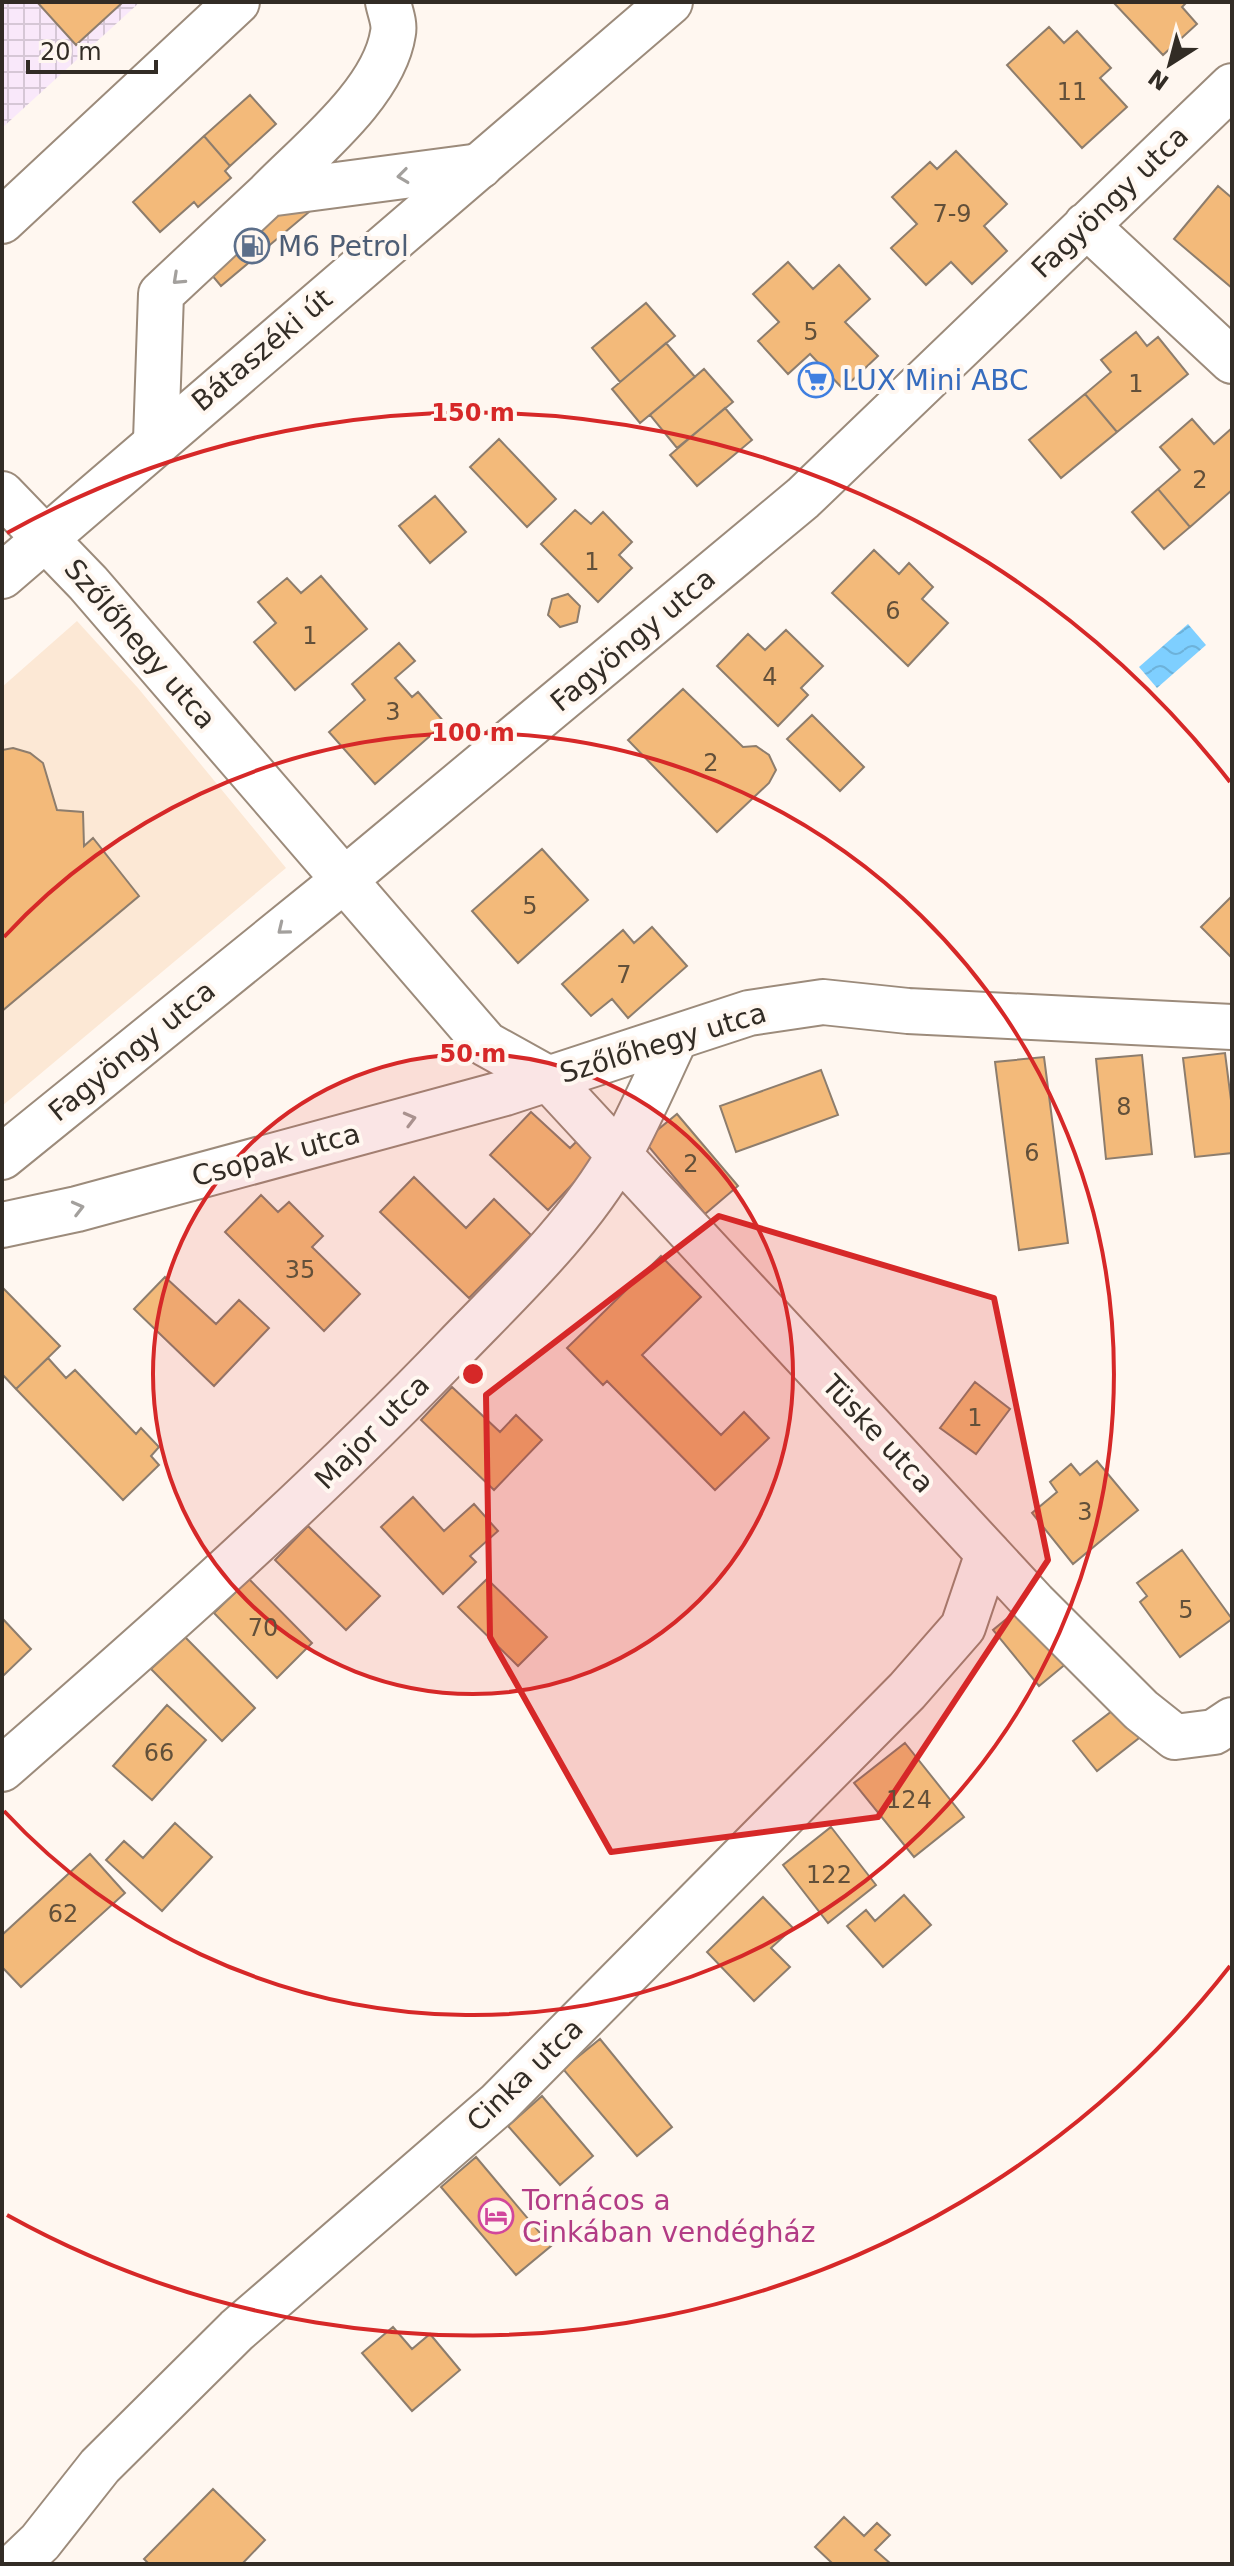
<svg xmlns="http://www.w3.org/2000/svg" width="1234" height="2566" viewBox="0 0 1234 2566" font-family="'DejaVu Sans',sans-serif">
  <defs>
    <pattern id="industrial-grid" width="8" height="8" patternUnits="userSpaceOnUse" patternTransform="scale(2)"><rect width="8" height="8" fill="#f9e8fa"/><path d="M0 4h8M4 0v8" fill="none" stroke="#d6c7d6"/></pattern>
    <pattern id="water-waves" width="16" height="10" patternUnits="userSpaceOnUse" patternTransform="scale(2)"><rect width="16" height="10" fill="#7ecfff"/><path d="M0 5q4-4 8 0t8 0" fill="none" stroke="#6db2da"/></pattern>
  </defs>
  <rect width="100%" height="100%" fill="#fff7f0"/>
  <path fill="#fce8d5" d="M77 621 138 688 286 868 2 1106V687Z"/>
  <path fill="url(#industrial-grid)" d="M2 2H140L2 128Z"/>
  <path fill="url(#water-waves)" d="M1188 624 1206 645 1157 688 1139 667Z"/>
  <path fill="#f3ba7a" stroke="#8d7d6d" stroke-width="2" d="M37 2H123L76 45Z
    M1113 2H1187L1182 7 1197 24 1163 55Z
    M1049 27 1064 43 1077 31 1111 68 1100 78 1127 107 1082 148 1007 65Z
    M250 95 276 124 230 166 204 136Z
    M204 136 230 166 225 171 231 178 198 207 194 202 160 232 133 202Z
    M956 151 1007 204 984 226 1007 251 972 284 951 262 926 285 891 248 917 224 892 197 930 162 937 169Z
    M280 165 315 207 221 286 186 244Z
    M1218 186 1232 198V288L1174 239Z
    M788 262 813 289 839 265 870 299 845 322 878 356 843 389 810 354 788 374 758 341 779 322 753 294Z
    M646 303 675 336 620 382 592 348Z
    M1136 332 1147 346 1158 337 1188 374 1117 432 1085 394 1111 372 1101 360Z
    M666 343 695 377 640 423 612 389Z
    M704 369 733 402 677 448 650 415Z
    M1085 394 1117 432 1061 478 1029 440Z
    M725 408 752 440 697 486 670 455Z
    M1192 419 1214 444 1232 428V490L1190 527 1158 489 1180 470 1160 447Z
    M499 439 556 499 527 527 470 467Z
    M1158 489 1190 527 1164 549 1132 512Z
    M435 496 466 532 430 563 399 526Z
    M575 510 591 524 603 512 632 542 619 555 632 568 598 602 541 544Z
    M874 550 899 574 909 563 933 587 922 599 948 623 908 666 832 593Z
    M321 576 367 629 295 690 254 642 276 623 258 602 287 578 301 593Z
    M568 594 580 606 577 622 560 627 548 615 552 599Z
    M786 630 823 666 801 688 808 695 778 726 717 666 748 634 765 650Z
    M399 643 415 661 395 678 412 697 418 692 445 723 375 784 329 732 365 700 352 684Z
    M683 689 743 747 756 746 769 755 776 770 769 783 717 832 628 740Z
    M812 715 864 767 840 791 787 739Z
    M13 748 30 753 43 763 57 810 83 812 84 846 93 838 139 896 2 1011V750Z
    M542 849 588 900 518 963 472 911Z
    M1232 896V958L1201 927Z
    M652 927 687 966 628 1018 612 999 591 1016 562 984 623 930 634 943Z
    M1225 1053 1232 1108V1153L1195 1157 1183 1058Z
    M1142 1055 1152 1154 1106 1159 1096 1059Z
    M1044 1057 1068 1243 1019 1250 995 1062Z
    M821 1070 838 1115 736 1152 720 1106Z
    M531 1112 570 1148 581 1137 600 1155 548 1210 490 1155Z
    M677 1114 738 1186 705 1214 644 1141Z
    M414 1177 466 1228 494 1199 531 1235 469 1298 380 1212Z
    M261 1195 278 1212 289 1202 323 1236 312 1247 360 1294 324 1331 225 1232Z
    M661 1256 701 1297 642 1355 721 1435 744 1412 769 1438 715 1490 607 1381 603 1385 567 1348Z
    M165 1277 216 1324 239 1300 269 1328 214 1386 134 1309Z
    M2 1287 60 1346 16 1389 2 1374Z
    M48 1358 66 1378 75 1370 136 1434 141 1428 159 1447 151 1456 159 1465 123 1500 16 1389Z
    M975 1382 1010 1409 976 1454 940 1428Z
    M452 1387 500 1432 516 1415 542 1440 494 1490 421 1420Z
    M1097 1461 1138 1510 1073 1564 1032 1513 1057 1492 1050 1482 1071 1464 1080 1475Z
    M413 1497 444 1531 474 1504 498 1531 470 1556 476 1562 443 1594 381 1527Z
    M308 1526 380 1596 346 1630 275 1560Z
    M1182 1550 1232 1619 1180 1657 1140 1602 1147 1596 1137 1583Z
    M249 1579 312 1643 277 1678 214 1613Z
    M487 1579 547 1637 518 1666 458 1607Z
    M1026 1603 1073 1658 1039 1686 993 1630Z
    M2 1618 31 1649 2 1677Z
    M185 1637 255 1708 222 1741 151 1669Z
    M1125 1701 1148 1731 1097 1771 1073 1741Z
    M167 1705 206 1740 152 1800 113 1766Z
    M905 1743 964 1817 914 1857 854 1783Z
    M175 1823 212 1857 162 1911 106 1860 124 1841 143 1858Z
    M831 1827 876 1885 828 1923 783 1865Z
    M90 1854 125 1893 21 1987 2 1967V1935Z
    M904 1895 931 1925 883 1967 847 1926 866 1910 875 1921Z
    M763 1897 793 1928 771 1948 790 1967 754 2001 707 1952Z
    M600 2039 672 2127 637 2156 563 2069Z
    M542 2096 593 2156 560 2185 508 2126Z
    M476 2157 551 2246 516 2275 441 2187Z
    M393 2327 412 2349 430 2334 460 2370 412 2411 362 2353Z
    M213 2489 265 2540 242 2564H149L144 2559Z
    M844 2517 864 2536 877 2523 890 2535 875 2550 891 2564H833L815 2547Z"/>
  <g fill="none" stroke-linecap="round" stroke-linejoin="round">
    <g stroke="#9c8b7b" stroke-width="48">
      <path id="minor" d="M268 194C310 151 384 93 393 33 395 23 390 12 388 2
        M2 221 237 2
        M1086 225 1232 361
        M156 440 161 294 268 194 480 166
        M2 494 88 583 486 1044 549 1079 1034 1603 1141 1710 1175 1737 1214 1732 1232 1720
        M2 1157 344 880 803 498 1232 86
        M2 1225 77 1209 505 1093 749 1013 823 1002 908 1011 1232 1027
        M2 1769C158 1633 312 1497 455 1348 513 1288 579 1226 620 1153 640 1117 657 1077 675 1039
        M17 2564 40 2542 100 2466 237 2330 498 2104 907 1691 963 1627 988 1553"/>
    </g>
    <g stroke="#9c8b7b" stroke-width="48">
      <path id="major" d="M2 576 670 2"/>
    </g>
    <use href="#minor" stroke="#fff" stroke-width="44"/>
    <use href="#major" stroke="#fff" stroke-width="44"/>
  </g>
  <defs><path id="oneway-chevron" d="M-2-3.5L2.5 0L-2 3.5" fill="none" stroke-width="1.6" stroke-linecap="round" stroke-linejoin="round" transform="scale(2)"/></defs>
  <g stroke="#a3a09d">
    <use href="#oneway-chevron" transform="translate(403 176) rotate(173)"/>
    <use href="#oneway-chevron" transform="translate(178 279) rotate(137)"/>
    <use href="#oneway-chevron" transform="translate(283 929) rotate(141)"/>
    <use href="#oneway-chevron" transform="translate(410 1119) rotate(-15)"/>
    <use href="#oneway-chevron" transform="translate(78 1208) rotate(-14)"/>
  </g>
  <path fill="#d62828" fill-opacity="0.2" stroke="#d62828" stroke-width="6" stroke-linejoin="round" d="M719 1216 994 1298 1048 1560 878 1817 611 1852 490 1637 486 1395Z"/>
  <circle cx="473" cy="1374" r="320" fill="#d62828" fill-opacity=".12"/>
  <g fill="none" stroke="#d62828" stroke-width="4">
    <circle cx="473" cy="1374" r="320"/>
    <path d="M4 937A641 641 0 1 1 4 1811"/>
    <path d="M1230 1966A961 961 0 0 1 7 2215M7 533A961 961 0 0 1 1230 782"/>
  </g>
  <defs>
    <g id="fuel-ring" transform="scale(1.8)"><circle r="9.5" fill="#fff7f0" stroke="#5c6f8a" stroke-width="1.5"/><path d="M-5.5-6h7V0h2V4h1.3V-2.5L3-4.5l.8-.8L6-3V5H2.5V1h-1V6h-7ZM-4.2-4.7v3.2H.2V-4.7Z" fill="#5c6f8a"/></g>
    <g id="supermarket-ring" transform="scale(1.8)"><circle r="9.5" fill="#fff7f0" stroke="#3f7fe0" stroke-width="1.5"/><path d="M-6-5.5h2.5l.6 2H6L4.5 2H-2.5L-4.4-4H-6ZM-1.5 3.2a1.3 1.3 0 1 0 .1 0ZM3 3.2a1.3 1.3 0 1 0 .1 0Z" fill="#3f7fe0"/></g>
    <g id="hotel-ring" transform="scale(1.8)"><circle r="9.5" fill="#fff7f0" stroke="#d1479c" stroke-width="1.5"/><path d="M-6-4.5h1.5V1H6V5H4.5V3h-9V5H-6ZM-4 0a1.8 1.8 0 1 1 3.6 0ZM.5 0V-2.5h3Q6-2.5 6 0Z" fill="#d1479c"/></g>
  </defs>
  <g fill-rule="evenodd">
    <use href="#fuel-ring" x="252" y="246"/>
    <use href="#supermarket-ring" x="816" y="380"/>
    <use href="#hotel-ring" x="496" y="2216"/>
  </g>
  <g text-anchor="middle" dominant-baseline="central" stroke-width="8" stroke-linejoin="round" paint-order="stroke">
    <g font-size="24" fill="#62503a">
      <text x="1072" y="92">11</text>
      <text x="952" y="214">7-9</text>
      <text x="811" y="332">5</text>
      <text x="1136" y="384">1</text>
      <text x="1200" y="480">2</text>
      <text x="592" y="562">1</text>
      <text x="893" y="611">6</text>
      <text x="310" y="636">1</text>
      <text x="770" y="677">4</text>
      <text x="393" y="712">3</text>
      <text x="711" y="763">2</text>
      <text x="530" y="906">5</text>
      <text x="624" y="975">7</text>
      <text x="1124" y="1107">8</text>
      <text x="1032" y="1153">6</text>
      <text x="691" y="1164">2</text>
      <text x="300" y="1270">35</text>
      <text x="975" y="1418">1</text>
      <text x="1085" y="1512">3</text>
      <text x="1186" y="1610">5</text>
      <text x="263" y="1628">70</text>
      <text x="159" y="1753">66</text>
      <text x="909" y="1800">124</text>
      <text x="829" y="1875">122</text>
      <text x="63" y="1914">62</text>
    </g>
    <g font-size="28" fill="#322c25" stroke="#fff7f0">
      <text transform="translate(1110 202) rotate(-44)">Fagyöngy utca</text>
      <text transform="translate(262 350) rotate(-40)">Bátaszéki út</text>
      <text transform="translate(633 640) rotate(-40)">Fagyöngy utca</text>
      <text transform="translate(140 644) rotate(49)">Szőlőhegy utca</text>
      <text transform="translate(663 1043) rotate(-17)">Szőlőhegy utca</text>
      <text transform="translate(132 1051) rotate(-39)">Fagyöngy utca</text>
      <text transform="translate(276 1155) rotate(-15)">Csopak utca</text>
      <text transform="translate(372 1432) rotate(-45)">Major utca</text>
      <text transform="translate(878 1434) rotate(47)">Tüske utca</text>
      <text transform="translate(525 2075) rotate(-44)">Cinka utca</text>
    </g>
    <g font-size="28" fill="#4e5e75" stroke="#fff7f0" text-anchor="start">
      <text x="278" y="246">M6 Petrol</text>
    </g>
    <g font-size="28" fill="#366cbe" stroke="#fff7f0" text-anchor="start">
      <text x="842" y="380">LUX Mini ABC</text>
    </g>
    <g font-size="28" fill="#b23c85" stroke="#fff7f0" text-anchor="start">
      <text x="522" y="2200">Tornácos a<tspan x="522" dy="32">Cinkában vendégház</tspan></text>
    </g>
  </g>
  <circle cx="473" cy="1374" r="12" fill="#d62828" stroke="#fff7f0" stroke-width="4"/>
  <g font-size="24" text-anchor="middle" font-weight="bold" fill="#d62828" stroke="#fff7f0" stroke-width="8" stroke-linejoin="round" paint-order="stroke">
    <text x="473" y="421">150 m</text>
    <text x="473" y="741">100 m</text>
    <text x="473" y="1062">50 m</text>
  </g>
  <rect width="1234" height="2566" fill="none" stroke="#322c25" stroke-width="8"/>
  <g transform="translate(1170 64) rotate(216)" stroke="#fff7f0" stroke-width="6" paint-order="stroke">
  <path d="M0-6L14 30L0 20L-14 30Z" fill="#322c25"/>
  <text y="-12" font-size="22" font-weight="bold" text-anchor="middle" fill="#322c25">N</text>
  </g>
  <path d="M28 60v12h128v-12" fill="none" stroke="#322c25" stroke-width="4"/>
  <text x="40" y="60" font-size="24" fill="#322c25" stroke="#fff7f0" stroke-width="6" paint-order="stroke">20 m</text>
</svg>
